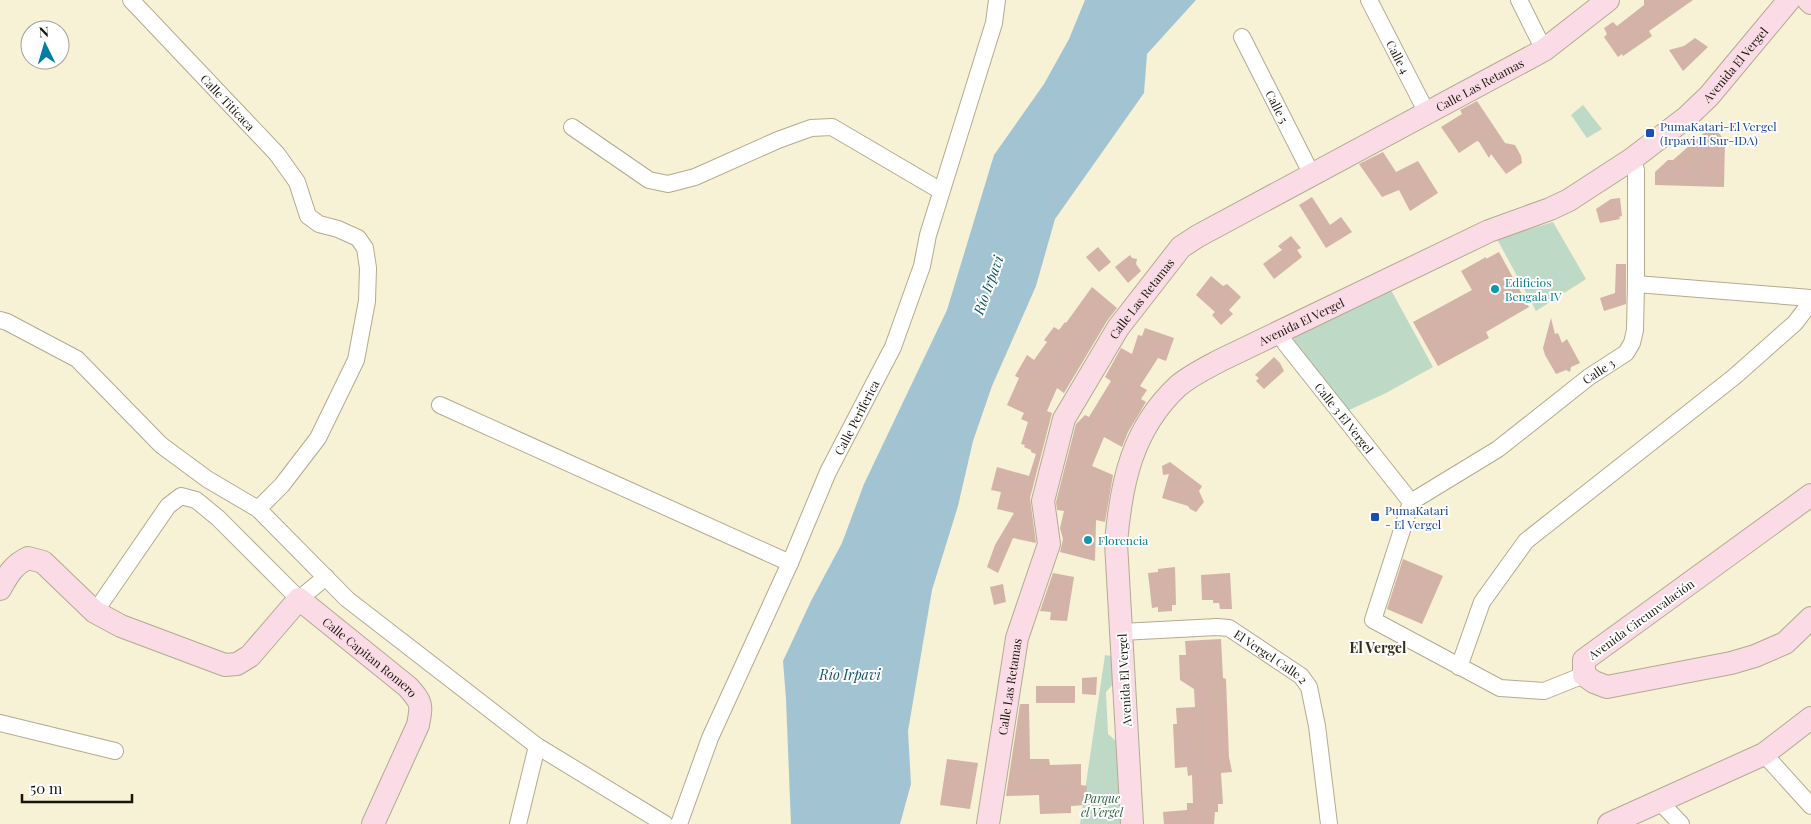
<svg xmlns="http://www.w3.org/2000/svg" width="1811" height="824" viewBox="0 0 1811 824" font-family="'Playfair Display',serif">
  <rect width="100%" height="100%" fill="#f7f1d5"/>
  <path fill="#bed9c6" d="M1583 105 1602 129 1587 138 1571 115Z
    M1553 222 1586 279 1536 311 1497 239Z
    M1391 290 1433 367 1386 393 1347 411 1292 342 1295 335 1343 314Z
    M1105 655 1111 656 1113 684 1106 692 1108 734 1116 741 1121 824H1080Z"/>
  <path fill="#a2c4d2" d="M1085 0H1196L1147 54 1144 93 1055 219 1036 286 992 386 973 441 958 506 932 590 908 731 911 784 900 824H791L786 699 783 661 811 601 842 543 864 484 947 310 994 155 1044 84 1069 39Z"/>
  <path fill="#d3b2a7" d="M1644 0H1693L1649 31 1652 36 1623 56 1622 54 1618 57 1604 37 1607 34 1604 28 1613 22 1617 26 1644 5Z
    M1695 38 1708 47 1683 71 1669 50 1684 46Z
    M1477 101 1505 143 1515 145 1521 156 1522 163 1506 174 1491 154 1489 158 1479 142 1477 141 1459 153 1441 127 1462 114 1460 110Z
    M1712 126 1725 140 1724 187 1655 185V172L1668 160H1673Z
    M1383 152 1396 172 1418 161 1438 193 1410 211 1399 190 1382 197 1359 164Z
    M1312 197 1330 225 1341 217 1352 232 1326 248 1299 205Z
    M1620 198 1622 216 1619 217 1620 219 1600 223 1596 209 1611 199Z
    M1291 236 1301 248 1297 250 1302 257 1274 279 1263 264 1282 250 1278 246Z
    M1098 247 1111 262 1099 272 1086 257Z
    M1499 252 1529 307 1486 332 1489 338 1438 366 1413 322 1472 290 1461 271 1486 257V259Z
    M1130 255 1132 258 1137 259 1136 264 1141 271 1128 283 1115 267Z
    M1616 264H1626V304L1604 311 1600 298 1615 293Z
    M1211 276 1223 286 1227 284 1241 297 1229 310 1233 314 1221 325 1212 315 1215 312 1196 295Z
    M1092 287 1117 308 1107 321 1064 393 1057 388 1047 411 1052 413 1030 498 1036 543 1013 538 998 573 987 567 995 545 1014 513 997 509 1001 492 991 490 997 467 1029 476 1036 454 1031 452V450L1024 447 1025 445 1021 444 1028 422 1021 419 1024 413 1007 405 1019 378 1015 376 1027 355 1034 360 1047 342 1044 340 1054 327 1059 330 1065 322 1066 323Z
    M1551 318 1555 334 1558 333 1562 343 1567 339 1580 363 1571 367 1570 372 1566 370 1556 374 1545 355 1543 348Z
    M1145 328 1174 338 1166 361 1158 358 1140 386 1147 390 1141 399 1146 402 1128 432 1122 447 1104 437 1092 466 1113 475 1105 522 1096 520 1095 561 1060 552 1063 539 1060 528 1064 511 1057 510 1056 502 1076 424 1085 415 1089 417 1111 381 1105 377 1121 348 1132 354 1138 335 1142 336Z
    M1274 357 1280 363 1284 371 1264 389 1256 381 1259 378 1255 375Z
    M1170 462 1202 486 1199 491 1204 502 1196 512 1190 509 1188 506 1162 498 1169 474 1163 475 1162 466Z
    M1403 559 1443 576 1422 624 1387 609Z
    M1175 567 1176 605H1172V611L1158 612V607L1152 608 1148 573 1158 572V569Z
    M1053 573 1074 577 1067 621 1050 620 1051 612 1040 611Z
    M1230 573 1232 609H1220L1219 603H1213V600H1202L1201 575Z
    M1003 584 1006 602 994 605 990 587Z
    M1221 639 1223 678 1226 679 1229 757 1232 772 1221 773 1223 804H1218V812H1215L1214 824H1164L1163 812 1187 810V803H1193L1192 775 1188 776 1187 767 1175 768 1173 724H1177L1176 708 1195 707 1194 689 1180 680 1179 655H1186L1185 641Z
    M1097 677 1096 695 1082 694V678Z
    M1036 686H1075V703H1036Z
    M1020 704H1029L1030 759H1049L1050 765 1081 764V785L1087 786 1085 805 1071 806V813L1040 814 1039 795 1006 796Z
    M947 759 978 763 970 809 940 805Z"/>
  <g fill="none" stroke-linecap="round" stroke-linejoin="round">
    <g stroke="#b1ab90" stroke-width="18">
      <g id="street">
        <path id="s1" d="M131 0 277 154 297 182 308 216 319 224 338 229 358 238 365 248 368 268 367 301 356 360 318 438 282 485 258 509"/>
        <path id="s2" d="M1369 0 1427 113"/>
        <path d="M1519 0 1544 50"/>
        <path id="s3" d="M1242 37 1312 175"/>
        <path d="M572 127 649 180 668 184 695 177 778 140 811 128 832 127 941 191"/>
        <path d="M1636 284 1811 298"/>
        <path d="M0 320 7 322 77 359 161 445 207 479 258 509 347 599 537 746 665 824"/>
        <path id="s4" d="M1279 331 1285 343 1411 502"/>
        <path d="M440 405 790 563"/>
        <path id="s5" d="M1411 502 1498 449 1589 377 1626 353 1632 343 1635 330 1636 284V170L1632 159"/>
        <path d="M1411 502 1373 620 1500 688 1544 691 1584 675"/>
        <path d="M95 612 168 506 181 496 196 500 218 518 299 599 326 577"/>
        <path id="s6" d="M1121 632 1217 627 1229 628 1301 676 1309 687 1317 726 1329 824"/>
        <path d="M1459 667 1482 602 1526 541 1734 377 1795 323 1811 302"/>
        <path d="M0 723 115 751"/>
        <path d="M1764 754 1811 806"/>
        <path d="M1659 801 1681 824"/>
        <path d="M518 824 537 746"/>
        <path id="s7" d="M679 824 710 738 790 563 828 472 893 347 922 266 928 235 994 23 997 0"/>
      </g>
    </g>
    <g stroke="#b1ab90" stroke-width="24">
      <g id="secondary">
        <path d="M1808 0 1811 3"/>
        <path d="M1811 495 1584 660V675L1594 682 1607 687 1731 663 1755 656 1785 643 1811 618"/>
        <path id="s8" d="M0 589C8 575 13 565 28 558L43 562 95 612 121 626 225 665 237 664 250 656 299 599 408 687C422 703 422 704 418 725L373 824"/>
        <path id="s9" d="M988 824 1017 638 1049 544 1043 501 1064 419 1118 328 1181 247 1198 236 1544 50 1608 0"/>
        <path id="s10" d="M1132 824 1116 543C1121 483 1132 429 1178 386 1191 375 1206 368 1221 360L1489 231 1550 209 1569 200 1632 159 1687 117 1709 96 1789 0"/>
        <path d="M1609 824 1764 754 1811 718"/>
      </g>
    </g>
    <use href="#street" stroke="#fff" stroke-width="16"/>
    <use href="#secondary" stroke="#fadbe6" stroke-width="22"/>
  </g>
  <g fill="#1a4fb4" stroke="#fff" stroke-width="2">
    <rect x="1645" y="128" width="10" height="10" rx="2.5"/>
    <rect x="1370" y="512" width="10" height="10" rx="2.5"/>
  </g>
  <g fill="#0f9aa8" stroke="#fff" stroke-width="2">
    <circle cx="1495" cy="289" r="5"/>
    <circle cx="1088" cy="540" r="5"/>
  </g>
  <g text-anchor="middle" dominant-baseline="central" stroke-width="4" stroke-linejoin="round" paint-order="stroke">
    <g font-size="12" fill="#17150b" stroke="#fff">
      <text stroke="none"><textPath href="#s2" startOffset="64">Calle 4</textPath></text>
      <text stroke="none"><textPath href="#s10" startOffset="1104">Avenida El Vergel</textPath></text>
      <text stroke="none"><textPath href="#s9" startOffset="964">Calle Las Retamas</textPath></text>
      <text stroke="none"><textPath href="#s1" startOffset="141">Calle Titicaca</textPath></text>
      <text stroke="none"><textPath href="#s3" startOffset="78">Calle 5</textPath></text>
      <text stroke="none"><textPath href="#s9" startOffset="559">Calle Las Retamas</textPath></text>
      <text stroke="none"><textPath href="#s10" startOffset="594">Avenida El Vergel</textPath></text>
      <text stroke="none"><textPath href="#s5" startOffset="229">Calle 3</textPath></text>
      <text stroke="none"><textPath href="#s7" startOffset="444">Calle Periferica</textPath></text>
      <text stroke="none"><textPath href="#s4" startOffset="109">Calle 3 El Vergel</textPath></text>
      <text transform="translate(1641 619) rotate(-36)">Avenida Circunvalación</text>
      <text stroke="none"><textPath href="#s8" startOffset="465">Calle Capitan Romero</textPath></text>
      <text stroke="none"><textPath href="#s6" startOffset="159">El Vergel Calle 2</textPath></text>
      <text transform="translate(1124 680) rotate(-93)">Avenida El Vergel</text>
      <text stroke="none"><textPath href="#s9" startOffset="139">Calle Las Retamas</textPath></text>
    </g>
    <g font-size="12" fill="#164399" stroke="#fff" text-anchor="start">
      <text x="1660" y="126">PumaKatari-El Vergel<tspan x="1660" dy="14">(Irpavi II Sur-IDA)</tspan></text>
      <text x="1385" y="510">PumaKatari<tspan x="1385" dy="14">- El Vergel</tspan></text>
    </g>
    <g font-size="12" fill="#0d838f" stroke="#fff" text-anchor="start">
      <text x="1505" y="282">Edificios<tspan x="1505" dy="14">Bengala IV</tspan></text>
      <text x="1098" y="540">Florencia</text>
    </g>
    <g font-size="12" font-style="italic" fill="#316144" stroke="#fff">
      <text x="1102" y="798">Parque<tspan x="1102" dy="14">el Vergel</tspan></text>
    </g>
    <g font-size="14" font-style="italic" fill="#0d5267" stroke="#fff">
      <text transform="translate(988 285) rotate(-70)">Río Irpavi</text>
      <text x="850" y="674">Río Irpavi</text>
    </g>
    <g font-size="14" font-weight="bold" fill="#332e17" stroke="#fff">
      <text x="1378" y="647">El Vergel</text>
    </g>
  </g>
  <g transform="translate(45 45) rotate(355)"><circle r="24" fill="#ffffff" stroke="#a2a19d"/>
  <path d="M0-4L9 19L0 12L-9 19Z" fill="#017ca3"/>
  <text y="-8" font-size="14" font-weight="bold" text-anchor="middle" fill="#17150b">N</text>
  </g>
  <path d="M22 794v8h110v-8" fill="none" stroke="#17150b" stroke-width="2.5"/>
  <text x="30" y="794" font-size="15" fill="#17150b" stroke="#ffffff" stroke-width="4" paint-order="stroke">50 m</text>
</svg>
